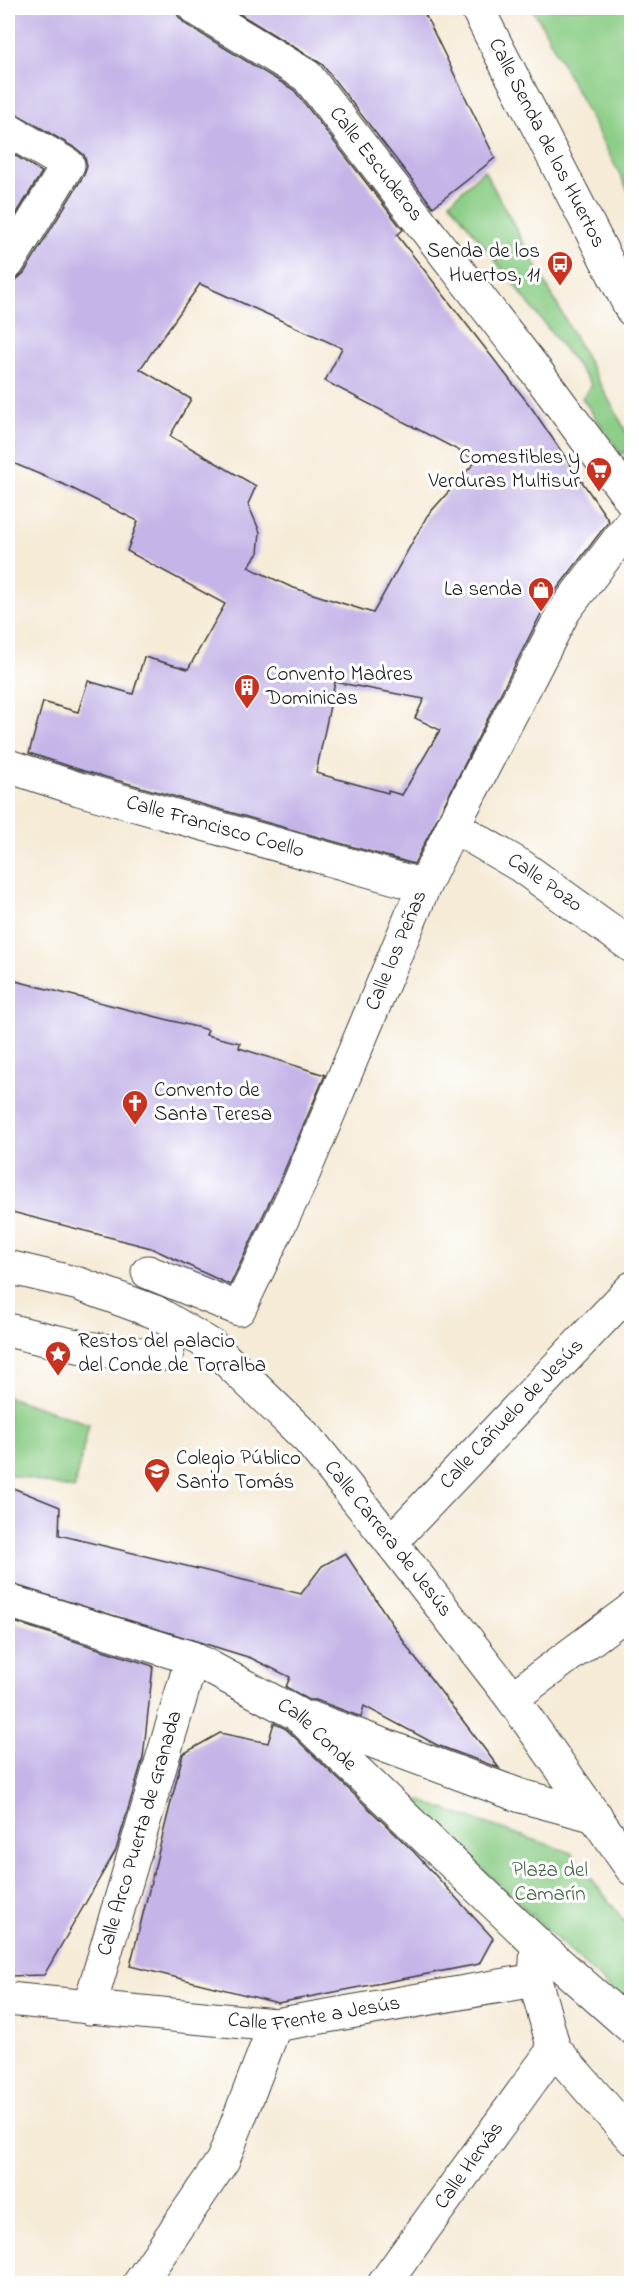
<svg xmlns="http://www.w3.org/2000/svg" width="639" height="2291" viewBox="0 0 639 2291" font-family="'Indie Flower',sans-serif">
  <rect width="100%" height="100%" fill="#fff"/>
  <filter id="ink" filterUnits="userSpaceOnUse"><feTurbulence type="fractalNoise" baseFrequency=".0167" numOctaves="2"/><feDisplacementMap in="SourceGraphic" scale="12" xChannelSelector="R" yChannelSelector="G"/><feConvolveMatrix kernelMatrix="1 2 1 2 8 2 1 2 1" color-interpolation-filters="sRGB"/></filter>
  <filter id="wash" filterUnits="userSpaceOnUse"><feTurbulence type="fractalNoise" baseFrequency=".008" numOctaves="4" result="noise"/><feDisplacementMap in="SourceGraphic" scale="24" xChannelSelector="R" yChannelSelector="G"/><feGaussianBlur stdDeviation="1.35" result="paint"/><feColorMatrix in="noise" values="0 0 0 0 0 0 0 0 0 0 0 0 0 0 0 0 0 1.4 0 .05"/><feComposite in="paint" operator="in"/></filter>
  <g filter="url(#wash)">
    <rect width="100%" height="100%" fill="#f5ebd7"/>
    <path fill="#8cce87" stroke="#547552" stroke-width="1.5" d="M532 8H631V196L542 25Z
      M484 170 629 437 631 446 623 454 618 450 582 398 592 385 450 202Z
      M8 1397 89 1424 74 1489 8 1474Z
      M403 1795 572 1853 631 1930V2008Z"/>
    <g id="blocks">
      <path fill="#c4b4e7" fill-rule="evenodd" d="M8 8H176L178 16 185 24 294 90 403 230 397 235 531 407 609 521 547 602 414 864 84 771 29 753 43 702 78 712 88 681 133 694 144 657 188 669 225 604 127 551 138 521 65 485 8 461V282L16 280 24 273 84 175 87 165 84 155 77 149 17 114 8 111ZM200 284 342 348 325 381 477 460 427 516 373 613 291 587 248 567 258 553 260 532 248 504 256 486 170 436 191 399 140 369ZM335 682 424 699 415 718 440 730 402 795 388 791V793L316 773Z
        M230 8H422L495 158 433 207 322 64Z
        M8 151 42 172 8 228Z
        M8 979 208 1030 206 1035 240 1043 239 1048 325 1075 282 1176 230 1285 151 1248 8 1211Z
        M8 1486 60 1507 59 1535 301 1594 322 1566 345 1553 412 1654 499 1768 437 1745 364 1706 361 1717 316 1700H309L286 1687 290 1677 251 1658 8 1583Z
        M8 1620 153 1666 143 1758 116 1850 44 1975 8 1976Z
        M274 1723 286 1729 414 1852 493 1938 479 1964 278 2003 130 1966 183 1754 220 1733 268 1743Z"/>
    </g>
  </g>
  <g filter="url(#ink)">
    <use href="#blocks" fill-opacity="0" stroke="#3d3b38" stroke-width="1.5"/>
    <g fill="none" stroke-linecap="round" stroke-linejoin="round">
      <g stroke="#3d3b38" stroke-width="35">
        <g id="pedestrian">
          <path id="s1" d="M453 826 521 866 632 946"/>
          <path id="s2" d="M148 1272 239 1309 299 1184 424 886"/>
          <path d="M8 1330C59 1343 113 1356 167 1354"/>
          <path id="s3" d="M391 1542 632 1288"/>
          <path d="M512 1698 632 1609"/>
          <path d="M537 1944 632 2028"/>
        </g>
      </g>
      <g stroke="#3d3b38" stroke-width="35">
        <g id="minor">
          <path id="s4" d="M195 8 307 76 536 371 632 501"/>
          <path id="s5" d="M477 8 632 310"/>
          <path d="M8 130 68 165 8 263"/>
          <path id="s6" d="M8 766 79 789 424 886 453 826 564 611 632 522"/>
          <path id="s7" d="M8 1267 79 1284 155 1312 212 1346 309 1440 391 1542 512 1698 632 1869"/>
          <path id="s8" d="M8 1601 192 1658 297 1714 537 1944 535 1980 554 2049 632 2138"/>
          <path d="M310 1718 521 1796 596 1816"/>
          <path id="s9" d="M8 1999 275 2025 535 1980"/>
          <path id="s10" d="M89 2008 192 1658"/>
          <path d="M139 2284 223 2160 275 2025"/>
          <path id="s11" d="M384 2284 554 2049"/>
        </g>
      </g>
      <use href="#pedestrian" stroke="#fff" stroke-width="33"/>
      <use href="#minor" stroke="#fff" stroke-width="33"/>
    </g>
  </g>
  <defs>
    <g id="bus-pin" transform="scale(1.35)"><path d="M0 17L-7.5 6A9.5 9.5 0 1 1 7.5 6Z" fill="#c8321e" stroke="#fff"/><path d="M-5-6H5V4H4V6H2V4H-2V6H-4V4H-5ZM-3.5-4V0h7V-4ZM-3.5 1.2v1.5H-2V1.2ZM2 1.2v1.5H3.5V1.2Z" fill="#fff"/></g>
    <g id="supermarket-pin" transform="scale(1.35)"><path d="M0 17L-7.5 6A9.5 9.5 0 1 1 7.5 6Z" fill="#c8321e" stroke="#fff"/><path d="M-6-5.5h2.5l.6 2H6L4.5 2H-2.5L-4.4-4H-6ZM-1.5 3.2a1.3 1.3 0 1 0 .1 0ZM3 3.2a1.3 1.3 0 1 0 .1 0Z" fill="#fff"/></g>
    <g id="shop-pin" transform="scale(1.35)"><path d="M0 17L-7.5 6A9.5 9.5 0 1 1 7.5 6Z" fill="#c8321e" stroke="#fff"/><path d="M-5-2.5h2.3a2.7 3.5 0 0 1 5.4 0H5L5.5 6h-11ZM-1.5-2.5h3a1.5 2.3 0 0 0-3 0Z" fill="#fff"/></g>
    <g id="building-pin" transform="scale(1.35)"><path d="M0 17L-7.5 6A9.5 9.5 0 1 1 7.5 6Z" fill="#c8321e" stroke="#fff"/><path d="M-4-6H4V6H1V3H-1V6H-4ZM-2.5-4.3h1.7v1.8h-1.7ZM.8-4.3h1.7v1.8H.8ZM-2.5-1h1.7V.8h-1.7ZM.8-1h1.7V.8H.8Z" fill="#fff"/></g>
    <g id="church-pin" transform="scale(1.35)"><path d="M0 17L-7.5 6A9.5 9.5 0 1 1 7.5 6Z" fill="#c8321e" stroke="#fff"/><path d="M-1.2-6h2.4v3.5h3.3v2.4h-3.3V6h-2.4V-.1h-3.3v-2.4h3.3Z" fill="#fff"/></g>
    <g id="sight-pin" transform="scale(1.35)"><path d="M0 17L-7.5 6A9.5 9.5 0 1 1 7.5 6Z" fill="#c8321e" stroke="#fff"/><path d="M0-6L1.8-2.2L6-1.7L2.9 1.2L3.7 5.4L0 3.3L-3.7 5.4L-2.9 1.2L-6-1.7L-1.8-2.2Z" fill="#fff"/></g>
    <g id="school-pin" transform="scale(1.35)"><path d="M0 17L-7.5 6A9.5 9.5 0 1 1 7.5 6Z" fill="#c8321e" stroke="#fff"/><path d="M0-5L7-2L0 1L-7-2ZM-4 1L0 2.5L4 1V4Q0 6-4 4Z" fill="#fff"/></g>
  </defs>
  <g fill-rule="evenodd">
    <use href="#bus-pin" x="560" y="264"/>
    <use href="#supermarket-pin" x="599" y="470"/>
    <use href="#shop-pin" x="541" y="590"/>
    <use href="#building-pin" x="247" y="687"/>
    <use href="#church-pin" x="135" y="1103"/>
    <use href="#sight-pin" x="58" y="1354"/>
    <use href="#school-pin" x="157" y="1471"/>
  </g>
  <g text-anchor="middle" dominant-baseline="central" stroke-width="6" stroke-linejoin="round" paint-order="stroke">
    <g font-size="21" fill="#1c1c1c" stroke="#fff">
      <text stroke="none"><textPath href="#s5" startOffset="152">Calle Senda de los Huertos</textPath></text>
      <text stroke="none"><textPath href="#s4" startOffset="243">Calle Escuderos</textPath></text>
      <text stroke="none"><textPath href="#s6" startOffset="216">Calle Francisco Coello</textPath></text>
      <text stroke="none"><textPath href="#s1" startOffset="108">Calle Pozo</textPath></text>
      <text stroke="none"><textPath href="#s2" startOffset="490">Calle los Peñas</textPath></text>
      <text stroke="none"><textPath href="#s3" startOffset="176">Calle Cañuelo de Jesús</textPath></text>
      <text stroke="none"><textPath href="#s7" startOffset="482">Calle Carrera de Jesús</textPath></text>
      <text stroke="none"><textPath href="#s8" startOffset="340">Calle Conde</textPath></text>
      <text stroke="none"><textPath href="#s10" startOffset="182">Calle Arco Puerta de Granada</textPath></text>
      <text stroke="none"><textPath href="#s9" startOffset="308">Calle Frente a Jesús</textPath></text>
      <text stroke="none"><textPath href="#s11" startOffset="146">Calle Hervás</textPath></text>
    </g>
    <g font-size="21" fill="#1c1c1c" stroke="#fff" text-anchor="start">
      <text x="540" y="252" text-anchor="end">Senda de los<tspan x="540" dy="24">Huertos, 11</tspan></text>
      <text x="580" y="458" text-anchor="end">Comestibles y<tspan x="580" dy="24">Verduras Multisur</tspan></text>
      <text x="522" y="590" text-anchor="end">La senda</text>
      <text x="266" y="675">Convento Madres<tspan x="266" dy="24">Dominicas</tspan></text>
      <text x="154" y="1091">Convento de<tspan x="154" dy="24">Santa Teresa</tspan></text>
      <text x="78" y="1342">Restos del palacio<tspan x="78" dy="24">del Conde de Torralba</tspan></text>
      <text x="176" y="1459">Colegio Público<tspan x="176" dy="24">Santo Tomás</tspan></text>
    </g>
    <g font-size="21" fill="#496347" stroke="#fff">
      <text x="550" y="1871">Plaza del<tspan x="550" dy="24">Camarín</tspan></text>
    </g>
  </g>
  <rect width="639" height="2291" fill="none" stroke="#fff" stroke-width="30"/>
</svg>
